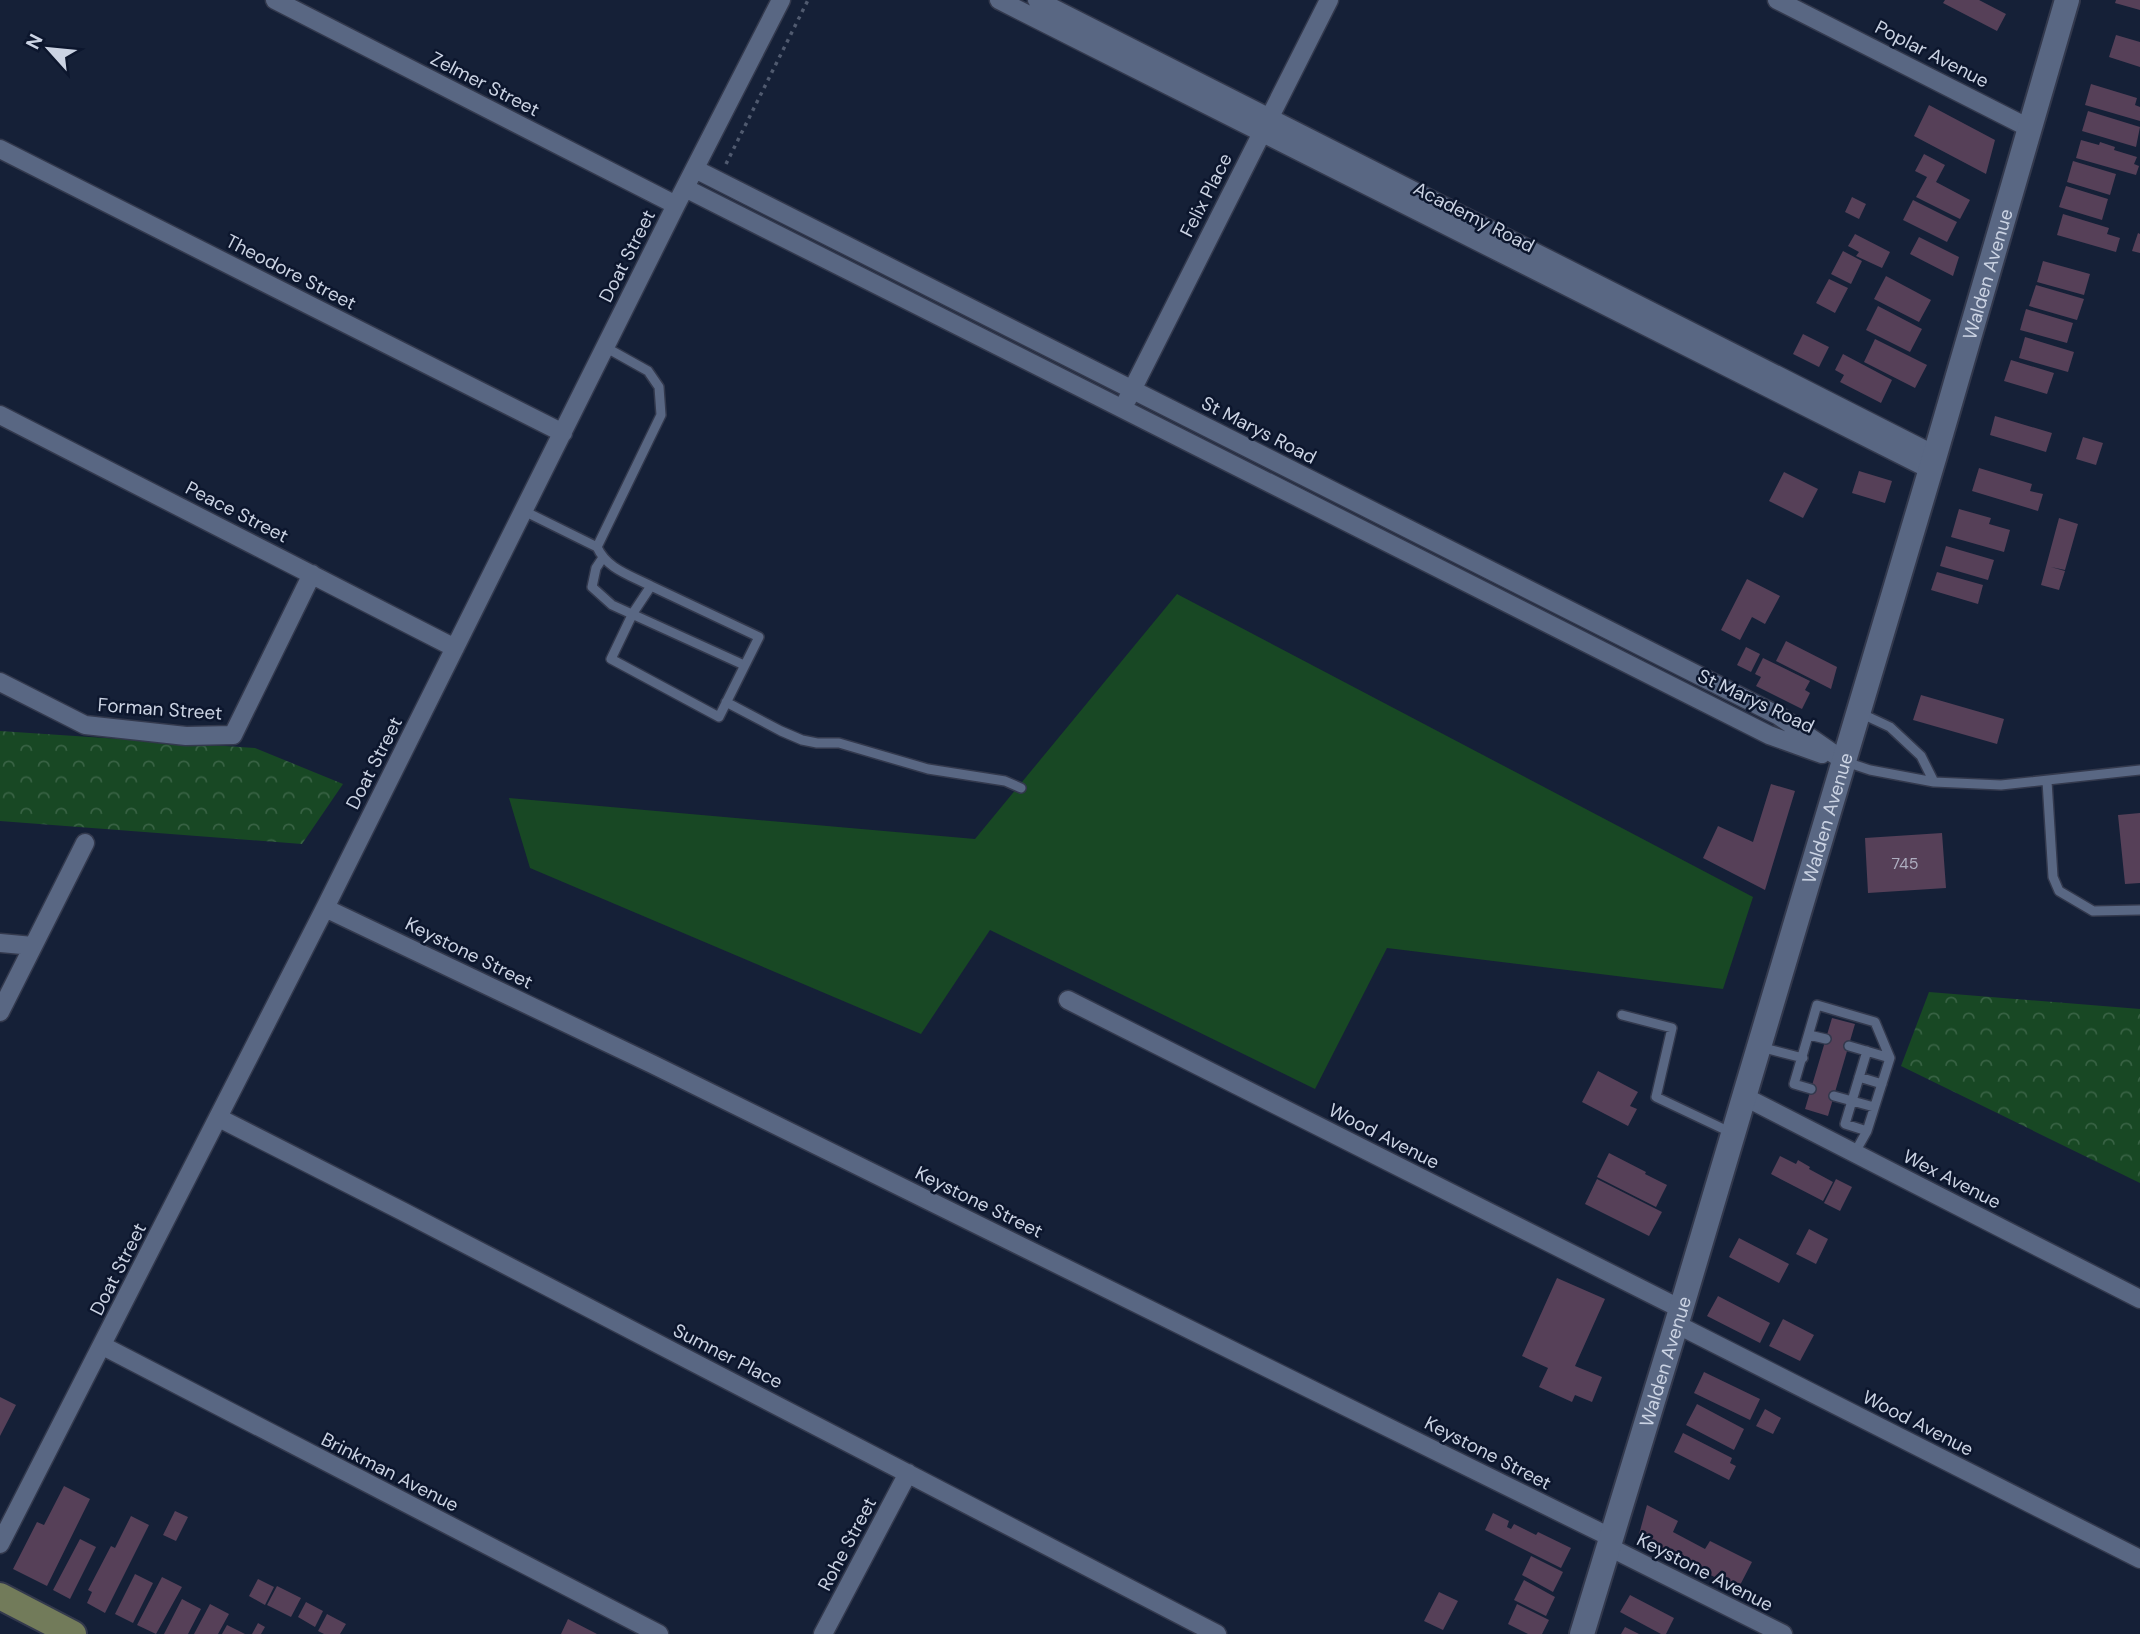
<svg xmlns="http://www.w3.org/2000/svg" width="2140" height="1634" viewBox="0 0 2140 1634" font-family="'DM Sans',sans-serif">
  <defs>
    <pattern id="forest-crowns" width="20" height="18" patternUnits="userSpaceOnUse" patternTransform="scale(1.75)"><rect width="20" height="18" fill="#184824"/><path d="M2 6a3 3 0 1 1 6 0M12 15a3 3 0 1 1 6 0" fill="none" stroke="#386244"/></pattern>
  </defs>
  <rect width="100%" height="100%" fill="#152037"/>
  <path fill="#184824" d="M1177 594 1753 897 1723 989 1387 948 1315 1089 990 930 921 1034 530 868 509 798 975 839Z"/>
  <path fill="url(#forest-crowns)" d="M0 731 255 748 343 784 302 844 0 821Z
    M1929 992 2140 1009V1183L1901 1066Z"/>
  <path fill="#564058" d="M1945 0H1979L2006 14 1997 31 1943 3Z
    M2116 0H2140V10L2115 3Z
    M2116 35 2140 42V67L2109 57Z
    M2091 84 2137 98 2135 105 2140 107V121L2085 105Z
    M1929 105 1995 140 1986 174 1914 136Z
    M2088 111 2140 127 2136 147 2082 131Z
    M2081 140 2099 145 2100 142 2115 147 2114 150 2137 157 2134 164 2139 166 2136 175 2076 158Z
    M1924 154 1945 165 1936 182 1970 200 1960 219 1916 197 1927 177 1915 171Z
    M2073 161 2116 174 2110 195 2067 182Z
    M2066 186 2108 199 2102 220 2059 207Z
    M1852 197 1866 204 1859 219 1845 212Z
    M1913 200 1957 222 1947 242 1903 220Z
    M2063 214 2109 228 2107 234 2120 238 2116 252 2057 235Z
    M2138 233 2140 234V253L2132 251Z
    M1855 234 1890 252 1882 268 1856 256 1859 252 1848 246Z
    M1919 237 1959 257 1953 276 1910 254Z
    M1843 251 1862 261 1851 284 1831 274Z
    M2043 261 2090 274 2084 295 2037 282Z
    M1886 276 1931 300 1919 322 1874 299Z
    M1829 279 1848 288 1835 313 1816 303Z
    M2036 285 2084 299 2077 320 2029 306Z
    M1878 306 1922 329 1910 352 1866 330Z
    M2026 309 2073 323 2067 343 2020 330Z
    M1803 334 1829 347 1819 367 1793 354Z
    M2025 337 2074 352 2068 372 2019 358Z
    M1875 339 1927 365 1915 388 1864 362Z
    M1843 354 1892 380 1881 403 1840 382 1844 375 1835 370Z
    M2011 360 2054 373 2047 394 2004 381Z
    M1995 416 2052 433 2046 452 1990 435Z
    M2083 437 2103 443 2096 465 2076 459Z
    M1979 468 2032 484 2030 491 2043 494 2038 511 1972 491Z
    M1859 471 1892 481 1885 503 1852 493Z
    M1784 472 1818 489 1803 518 1769 501Z
    M1959 509 1991 518 1989 524 2010 530 2004 552 1951 537Z
    M2059 518 2078 524 2065 570 2051 567 2065 571 2059 590 2041 585Z
    M1946 546 1994 560 1988 580 1940 566Z
    M1937 572 1983 585 1978 604 1931 590Z
    M1747 579 1780 596 1765 624 1752 617 1740 640 1721 630Z
    M1786 641 1837 667 1831 689 1776 661Z
    M1746 647 1760 654 1751 672 1737 665Z
    M1763 658 1810 681 1805 690 1810 693 1802 709 1756 686 1761 677 1755 674Z
    M1921 695 2004 719 1997 744 1913 720Z
    M1771 784 1795 791 1765 890 1703 858 1718 826 1753 842Z
    M2140 813V883L2125 884 2118 815Z
    M1942 833 1946 888 1868 893 1865 838Z
    M1832 1018 1855 1024 1828 1116 1805 1109Z
    M1598 1071 1638 1092 1630 1106 1637 1109 1628 1126 1582 1102Z
    M1609 1153 1646 1172 1645 1174 1667 1185 1656 1207 1597 1177Z
    M1780 1156 1796 1164 1798 1160 1810 1167 1809 1169 1833 1182 1823 1201 1771 1174Z
    M1597 1179 1662 1212 1649 1236 1585 1204Z
    M1836 1179 1852 1187 1840 1211 1824 1203Z
    M1809 1229 1828 1239 1816 1264 1796 1254Z
    M1739 1238 1789 1264 1779 1283 1729 1257Z
    M1557 1278 1605 1299 1575 1366 1602 1377 1592 1402 1575 1395 1572 1402 1539 1387 1548 1368 1522 1356Z
    M1718 1296 1770 1323 1760 1343 1707 1316Z
    M1783 1319 1814 1335 1800 1361 1769 1346Z
    M1704 1372 1760 1399 1750 1420 1694 1393Z
    M0 1397 16 1405 0 1436Z
    M1697 1404 1744 1429 1734 1450 1686 1425Z
    M1765 1409 1781 1418 1773 1434 1756 1426Z
    M1683 1433 1732 1458 1730 1463 1736 1466 1729 1480 1674 1452Z
    M64 1486 90 1499 47 1586 13 1569 37 1522 44 1525Z
    M1647 1505 1678 1521 1673 1532 1705 1549 1710 1541 1752 1562 1738 1589 1638 1538Z
    M175 1511 188 1517 176 1541 163 1535Z
    M1493 1513 1509 1521 1507 1527 1511 1529 1514 1524 1536 1535 1538 1532 1571 1548 1561 1568 1485 1530Z
    M131 1516 149 1525 105 1613 87 1603 92 1592 88 1590 111 1546 115 1548Z
    M80 1539 96 1547 70 1599 53 1590Z
    M1531 1556 1563 1572 1553 1592 1522 1575Z
    M135 1574 153 1583 133 1623 115 1614Z
    M162 1577 182 1587 156 1634 137 1625Z
    M258 1579 274 1587 265 1605 249 1596Z
    M1524 1580 1555 1597 1546 1616 1514 1600Z
    M277 1586 301 1598 291 1617 267 1605Z
    M1439 1592 1458 1601 1443 1630 1424 1621Z
    M1630 1595 1674 1618 1666 1634H1661L1620 1612Z
    M182 1599 201 1609 188 1634H164Z
    M306 1602 323 1611 315 1627 298 1617Z
    M210 1604 229 1614 218 1634H194Z
    M1517 1604 1549 1620 1542 1634H1528L1508 1624Z
    M327 1614 346 1624 340 1634H324L318 1631Z
    M568 1619 597 1634H561Z
    M258 1623 265 1627 261 1634H252Z
    M227 1625 245 1634H222Z
    M1625 1627 1639 1634H1621Z"/>
  <g fill="none" stroke-linecap="round" stroke-linejoin="round">
    <g stroke="#33394d" stroke-width="12">
      <path id="service" d="M524 511 597 547 661 415 659 387 648 371 605 347
        M597 547C607 569 630 575 651 586L633 613 611 659 719 717 759 637 651 586
        M602 559 596 568 592 587 612 605 744 665
        M726 702 781 731 802 740 817 743H839L928 769 1005 781 1021 788
        M1860 713 1890 727 1921 756 1934 782
        M1846 762 1870 770 1934 782 2001 785 2140 770
        M2047 781 2053 877 2059 891 2093 911 2140 910
        M1622 1015 1672 1028 1656 1097 1732 1133
        M1809 1035 1826 1039
        M1849 1046 1890 1058 1867 1131 1845 1124 1867 1051
        M1760 1047 1803 1058
        M1859 1077 1882 1084
        M1811 1089 1794 1084 1817 1005 1875 1022 1890 1058
        M1834 1096 1874 1107
        M1854 1154 1867 1131"/>
    </g>
    <g stroke="#33394d" stroke-width="21">
      <path id="minor" d="M275 0 676 205
        M999 0 1931 470
        M1037 0 1935 455
        M1777 0 2029 128
        M0 149 563 433
        M695 169 1779 716 1844 761
        M685 188 1769 735 1822 754
        M1127 400 1329 0
        M0 415 455 648
        M0 682 85 725 186 736 233 735 312 574
        M325 908 652 1064 1612 1538
        M0 943 33 946
        M1068 1000 1681 1309
        M0 1012 85 843
        M1745 1097 2140 1299
        M219 1118 402 1211 1217 1634
        M1676 1324 2140 1559
        M103 1346 659 1634
        M0 1544 325 908 676 205 781 0
        M1609 1547 1783 1634
        M823 1634 908 1473"/>
    </g>
    <g stroke="#33394d" stroke-width="28">
      <g id="secondary">
        <path id="s1" d="M1582 1634 1681 1309 1935 455 2067 0"/>
      </g>
    </g>
    <g stroke="#33394d" stroke-width="30">
      <path id="primary" d="M0 1596 73 1634"/>
    </g>
    <path stroke="#505a6f" stroke-width="3.5" stroke-dasharray="3.5 5" stroke-linecap="butt" d="M726 164 808 0"/>
    <use href="#service" stroke="#596783" stroke-width="9"/>
    <use href="#minor" stroke="#596783" stroke-width="18"/>
    <use href="#secondary" stroke="#596783" stroke-width="24"/>
    <use href="#primary" stroke="#727b5a" stroke-width="26"/>
  </g>
  <g text-anchor="middle" dominant-baseline="central" stroke-width="5" stroke-linejoin="round" paint-order="stroke">
    <g font-size="16" fill="#aeaec0">
      <text x="1905" y="863">745</text>
    </g>
    <g font-size="19" fill="#cbd3e3" stroke="#0c162d">
      <text transform="translate(1932 54) rotate(27)">Poplar Avenue</text>
      <text transform="translate(485 84) rotate(27)">Zelmer Street</text>
      <text transform="translate(1206 195) rotate(-63)">Felix Place</text>
      <text transform="translate(1474 217) rotate(27)">Academy Road</text>
      <text transform="translate(627 256) rotate(-63)">Doat Street</text>
      <text transform="translate(291 272) rotate(27)">Theodore Street</text>
      <text stroke="none"><textPath href="#s1" startOffset="1419">Walden Avenue</textPath></text>
      <text transform="translate(1259 430) rotate(27)">St Marys Road</text>
      <text transform="translate(237 512) rotate(27)">Peace Street</text>
      <text transform="translate(1756 701) rotate(25)">St Marys Road</text>
      <text transform="translate(160 709) rotate(4)">Forman Street</text>
      <text transform="translate(374 763) rotate(-63)">Doat Street</text>
      <text stroke="none"><textPath href="#s1" startOffset="852">Walden Avenue</textPath></text>
      <text transform="translate(469 953) rotate(26)">Keystone Street</text>
      <text transform="translate(1384 1136) rotate(27)">Wood Avenue</text>
      <text transform="translate(1952 1179) rotate(27)">Wex Avenue</text>
      <text transform="translate(979 1202) rotate(26)">Keystone Street</text>
      <text transform="translate(118 1269) rotate(-63)">Doat Street</text>
      <text transform="translate(728 1356) rotate(27)">Sumner Place</text>
      <text stroke="none"><textPath href="#s1" startOffset="285">Walden Avenue</textPath></text>
      <text transform="translate(1918 1423) rotate(27)">Wood Avenue</text>
      <text transform="translate(1488 1453) rotate(27)">Keystone Street</text>
      <text transform="translate(390 1472) rotate(27)">Brinkman Avenue</text>
      <text transform="translate(847 1544) rotate(-62)">Rohe Street</text>
      <text transform="translate(1705 1572) rotate(27)">Keystone Avenue</text>
    </g>
  </g>
  <g transform="translate(49 49) rotate(297)" stroke="#0c162d" stroke-width="5" paint-order="stroke">
  <path d="M0-5L12 26L0 18L-12 26Z" fill="#cbd3e3"/>
  <text y="-10" font-size="19" font-weight="bold" text-anchor="middle" fill="#cbd3e3">N</text>
  </g>
</svg>
